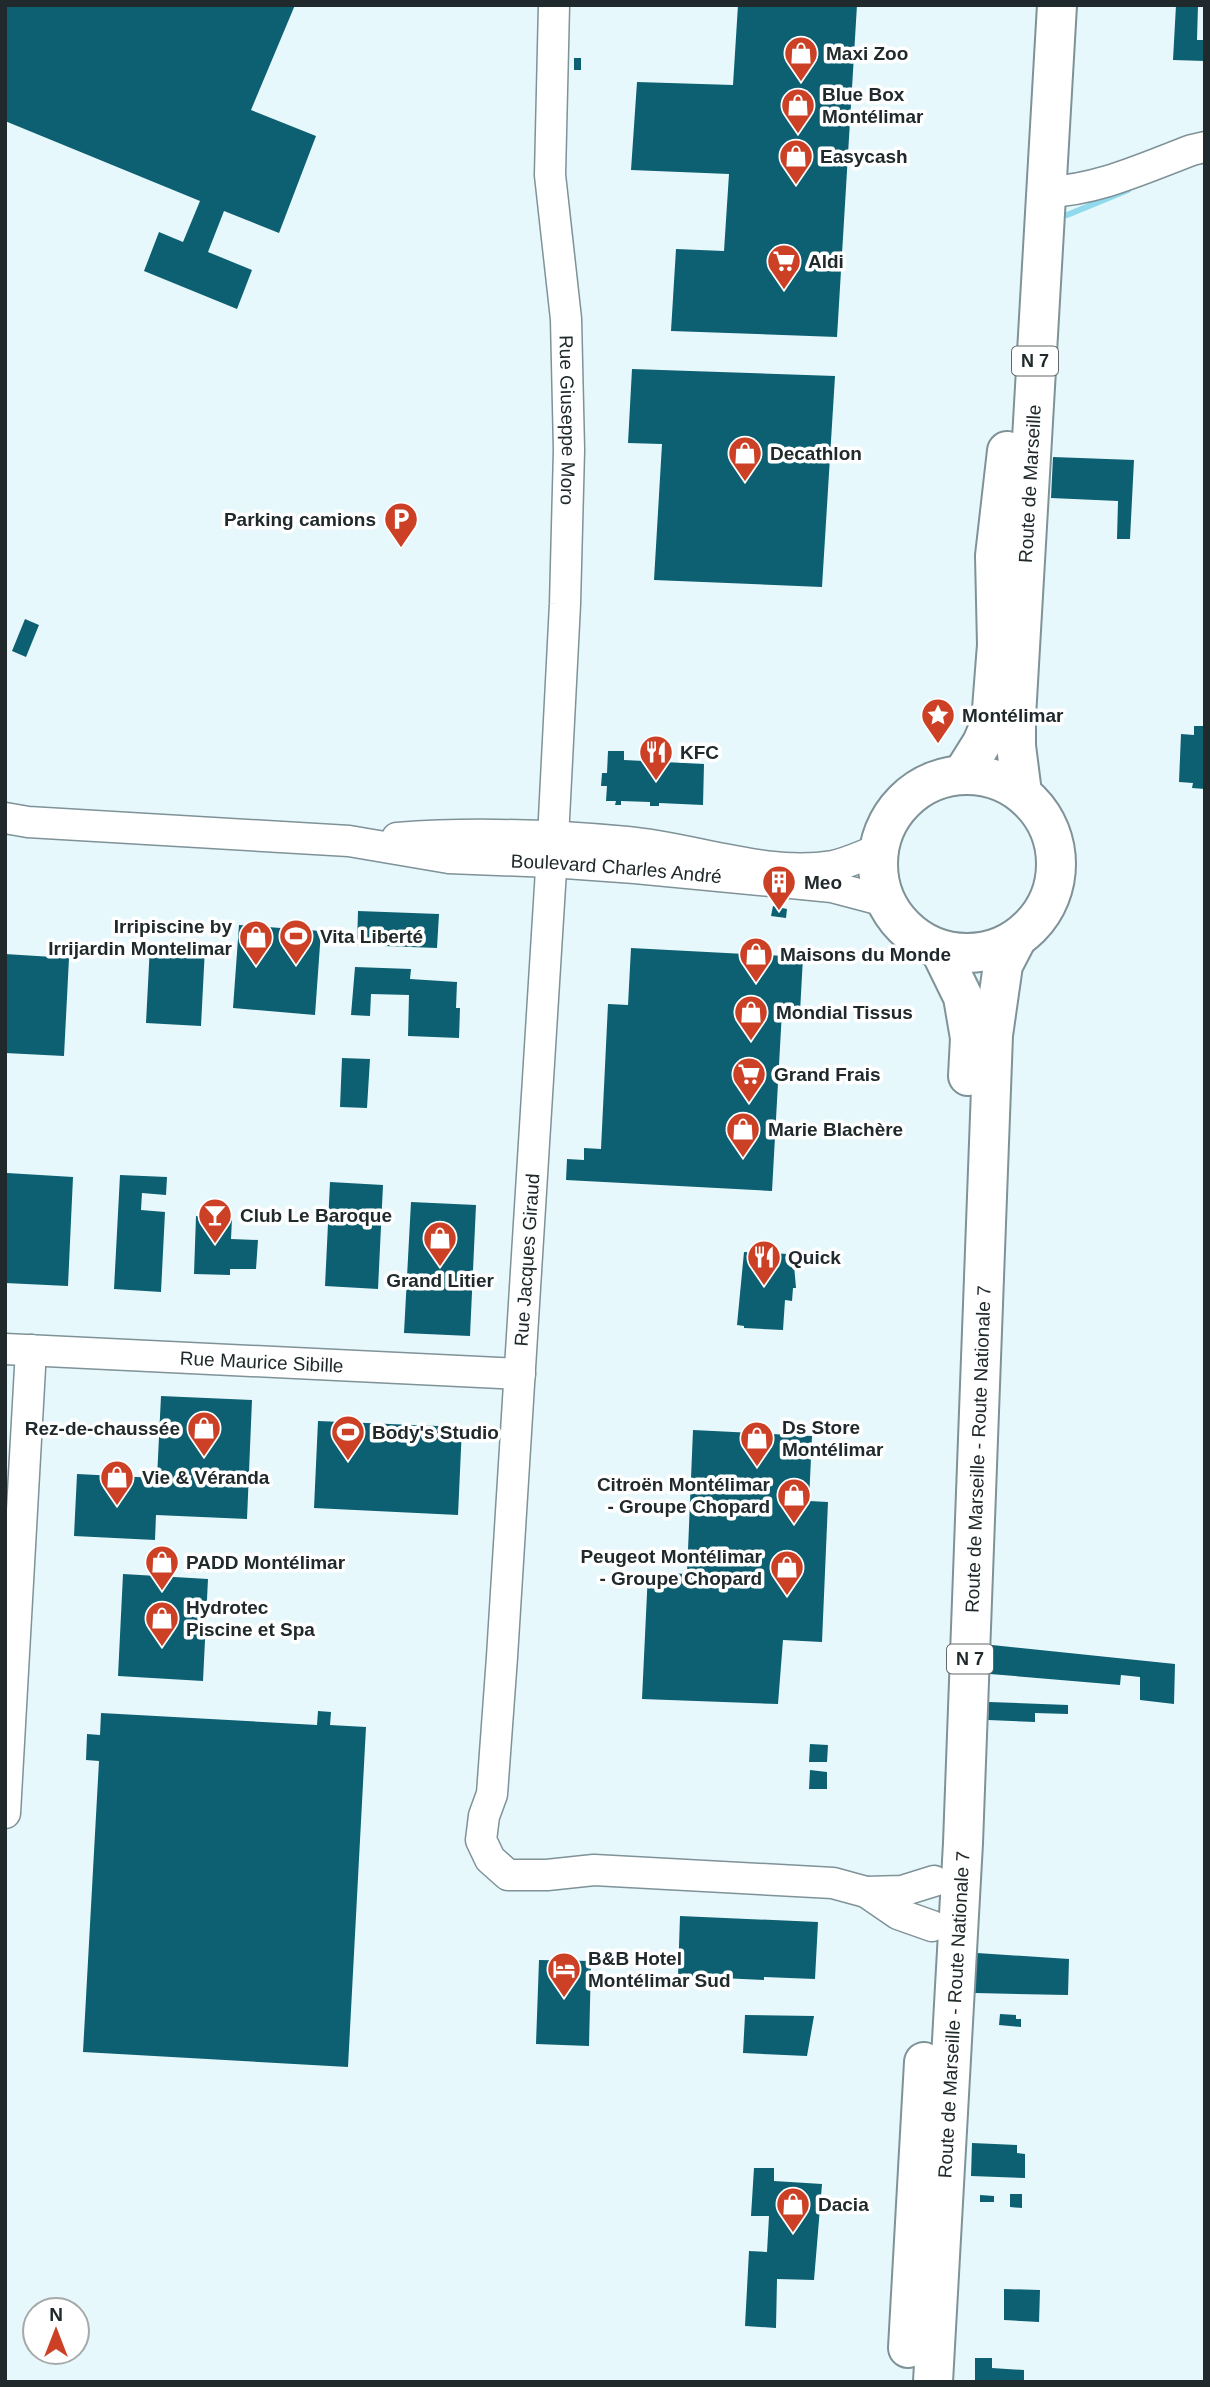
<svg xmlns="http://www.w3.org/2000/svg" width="1210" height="2387" viewBox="0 0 1210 2387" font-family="Arial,sans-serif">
  <rect width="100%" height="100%" fill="#e7f8fd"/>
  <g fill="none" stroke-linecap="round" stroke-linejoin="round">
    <path stroke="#91d9ed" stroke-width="6" d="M1067 215 1128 190"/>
  </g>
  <path fill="#0d6071" d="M5 5H295L251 110 316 136 279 233 224 211 208 252 252 270 237 309 144 271 159 232 183 242 200 201 5 121Z
    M738 5H857L837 337 671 331 676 249 724 251 729 174 631 170 637 82 733 85Z
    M1176 5H1198L1197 40H1205V61L1173 60Z
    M574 58H581V70H574Z
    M632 369 835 376 822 587 654 580 662 444 628 443Z
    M1053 457 1134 460 1130 539H1117L1118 501 1051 498Z
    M25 619 39 625 26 657 12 651Z
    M1194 726H1205V789L1192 788 1193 783 1179 782 1181 734 1194 735Z
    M608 751H624V760L704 764 703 805 659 803V806H650V802L621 801V805H615L616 801H606L607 786H601L602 773H607Z
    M773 906 787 909 786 918 771 916Z
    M358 911 439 914 437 948 357 945Z
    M239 925 321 931 315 1015 233 1008Z
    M150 945 205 948 201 1026 146 1023Z
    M631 948 803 957 800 1012 782 1011 772 1191 566 1180 567 1159 584 1160V1148L601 1149 608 1004 628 1005Z
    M5 954 69 958 64 1056 5 1053Z
    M355 967 411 969 410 979 457 982 456 1008H460L459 1038 408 1036 409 995 371 994 370 1016 351 1015Z
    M342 1058 370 1059 367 1108 340 1107Z
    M7 1173 73 1177 68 1286 5 1283Z
    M120 1175 167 1177 166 1195 142 1193 141 1210 165 1212 161 1292 114 1289Z
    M330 1182 383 1185 378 1289 325 1286Z
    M411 1202 476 1205 470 1336 404 1333Z
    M196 1216 232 1218 231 1239 258 1240 256 1269H230V1275L194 1274Z
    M744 1252 789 1254 788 1265H794L796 1288H793L792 1301 785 1300 783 1330 744 1328V1326L737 1325Z
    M161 1396 252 1400 247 1519 156 1515 155 1540 74 1536 77 1474 157 1478Z
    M318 1421 462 1427 458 1515 314 1508Z
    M693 1430 812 1436 809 1501 828 1502 822 1642 783 1640 778 1704 642 1699 648 1572 687 1574Z
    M123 1574 208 1579 203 1681 118 1676Z
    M992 1645 1175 1664 1174 1704 1140 1700V1677L1121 1675 1120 1685 990 1674Z
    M989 1702 1068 1705V1714L1035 1713V1722L988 1720Z
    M318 1711 331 1712 330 1725 366 1727 348 2067 83 2052 99 1761 86 1760 87 1734 100 1735 101 1713 317 1725Z
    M810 1744 828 1745 827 1762H809Z
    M810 1770 827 1772V1789H809Z
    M680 1916 818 1922 815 1979 764 1977V1980L678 1976Z
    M977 1953 1069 1959 1068 1995 975 1993Z
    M539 1960 591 1961 589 2046 536 2044Z
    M1000 2014 1016 2015V2019H1021V2027L999 2025Z
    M745 2015 814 2016 807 2056 743 2053Z
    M972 2143 1017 2145V2153L1025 2154V2178L971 2176Z
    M754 2168H774V2181L822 2184 814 2280 777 2279 776 2328 745 2326 749 2251 767 2252 769 2216H751Z
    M1010 2194H1022V2208L1010 2207Z
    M980 2195 994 2196V2202H980Z
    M1004 2289 1040 2290 1039 2322 1004 2320Z
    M975 2358H992V2368L1024 2370V2382H975Z"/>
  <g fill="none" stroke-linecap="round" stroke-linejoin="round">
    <g stroke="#7e9298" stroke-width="33">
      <g id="minor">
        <path id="s1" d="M554 5 550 175 566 319 569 450 565 604 553 838 502 1657 492 1794 484 1816 481 1840 490 1859 508 1875H547L594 1870 833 1883 866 1892 898 1914 932 1926"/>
        <path d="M1047 192C1098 190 1144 168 1192 150L1205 147"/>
        <path id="s2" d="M5 818 28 822 349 841 449 858 551 862 635 868 832 887 885 901"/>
        <path d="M397 838C473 832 551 835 627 842 694 848 765 877 833 866 848 863 864 855 878 850"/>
        <path id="s3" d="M5 1349 520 1374"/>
        <path d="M5 1813 31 1350"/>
        <path d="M866 1892 902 1891 934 1881"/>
      </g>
    </g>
    <g stroke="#7e9298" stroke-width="42">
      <g id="major">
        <circle cx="967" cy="864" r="89"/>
        <path d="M962 775 982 743 991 722 997 645 995 556 1007 451"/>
        <path id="s4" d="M1022 793 1016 746V717L1057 5"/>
        <path d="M940 950 963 997 970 1038 968 1076"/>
        <path d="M908 2348 924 2062"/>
        <path id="s5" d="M933 2382 963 1843 993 1035 1003 965 1016 940"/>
      </g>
    </g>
    <use href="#minor" stroke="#fff" stroke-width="30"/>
    <use href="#major" stroke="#fff" stroke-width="38"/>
  </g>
  <defs>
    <g id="shop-pin" transform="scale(1.75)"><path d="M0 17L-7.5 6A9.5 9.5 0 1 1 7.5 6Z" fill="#cc4126" stroke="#fff"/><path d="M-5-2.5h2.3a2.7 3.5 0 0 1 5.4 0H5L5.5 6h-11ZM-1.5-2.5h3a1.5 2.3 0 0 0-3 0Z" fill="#fff"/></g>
    <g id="supermarket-pin" transform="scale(1.75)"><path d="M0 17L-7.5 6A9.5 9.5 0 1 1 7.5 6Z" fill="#cc4126" stroke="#fff"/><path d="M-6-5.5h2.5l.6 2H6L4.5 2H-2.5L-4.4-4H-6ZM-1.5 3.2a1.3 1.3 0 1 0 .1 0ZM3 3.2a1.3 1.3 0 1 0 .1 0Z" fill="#fff"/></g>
    <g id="parking-pin" transform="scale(1.75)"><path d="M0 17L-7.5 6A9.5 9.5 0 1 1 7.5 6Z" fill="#cc4126" stroke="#fff"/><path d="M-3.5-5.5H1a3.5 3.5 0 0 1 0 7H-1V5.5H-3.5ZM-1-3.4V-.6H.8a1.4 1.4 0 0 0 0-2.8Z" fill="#fff"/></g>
    <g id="sight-pin" transform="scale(1.75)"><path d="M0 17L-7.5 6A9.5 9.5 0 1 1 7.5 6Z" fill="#cc4126" stroke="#fff"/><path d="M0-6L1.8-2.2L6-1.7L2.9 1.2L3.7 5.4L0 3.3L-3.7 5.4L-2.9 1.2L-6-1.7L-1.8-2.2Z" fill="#fff"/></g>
    <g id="restaurant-pin" transform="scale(1.75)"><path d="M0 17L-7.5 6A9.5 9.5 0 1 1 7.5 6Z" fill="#cc4126" stroke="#fff"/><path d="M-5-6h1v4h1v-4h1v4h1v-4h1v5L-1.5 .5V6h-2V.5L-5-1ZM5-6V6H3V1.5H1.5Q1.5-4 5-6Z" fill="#fff"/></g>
    <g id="building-pin" transform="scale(1.75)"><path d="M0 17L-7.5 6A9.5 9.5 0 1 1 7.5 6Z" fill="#cc4126" stroke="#fff"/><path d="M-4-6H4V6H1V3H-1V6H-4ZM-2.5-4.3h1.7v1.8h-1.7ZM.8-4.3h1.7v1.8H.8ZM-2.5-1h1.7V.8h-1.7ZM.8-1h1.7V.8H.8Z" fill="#fff"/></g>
    <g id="stadium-pin" transform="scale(1.75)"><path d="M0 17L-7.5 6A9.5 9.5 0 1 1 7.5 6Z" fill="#cc4126" stroke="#fff"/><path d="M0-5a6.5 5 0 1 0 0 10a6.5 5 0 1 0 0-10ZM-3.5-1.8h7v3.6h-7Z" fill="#fff"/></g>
    <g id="bar-pin" transform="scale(1.75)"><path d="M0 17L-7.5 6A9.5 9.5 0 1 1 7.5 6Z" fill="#cc4126" stroke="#fff"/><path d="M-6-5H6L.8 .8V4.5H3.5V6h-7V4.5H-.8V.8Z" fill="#fff"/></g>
    <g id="hotel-pin" transform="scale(1.75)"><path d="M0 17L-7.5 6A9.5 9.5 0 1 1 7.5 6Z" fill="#cc4126" stroke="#fff"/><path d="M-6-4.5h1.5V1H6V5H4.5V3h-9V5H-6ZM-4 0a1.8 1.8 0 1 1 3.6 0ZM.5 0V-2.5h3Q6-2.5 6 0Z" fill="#fff"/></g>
  </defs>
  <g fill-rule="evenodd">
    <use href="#shop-pin" x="801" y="53"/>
    <use href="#shop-pin" x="798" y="105"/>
    <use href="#shop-pin" x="796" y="156"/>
    <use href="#supermarket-pin" x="784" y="261"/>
    <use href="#shop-pin" x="745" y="453"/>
    <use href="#parking-pin" x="401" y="519"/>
    <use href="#sight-pin" x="938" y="715"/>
    <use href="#restaurant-pin" x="656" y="752"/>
    <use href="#building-pin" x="779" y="882"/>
    <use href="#stadium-pin" x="296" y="936"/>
    <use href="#shop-pin" x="256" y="937"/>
    <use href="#shop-pin" x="756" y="954"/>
    <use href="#shop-pin" x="751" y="1012"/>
    <use href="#supermarket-pin" x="749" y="1074"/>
    <use href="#shop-pin" x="743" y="1129"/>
    <use href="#bar-pin" x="215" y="1215"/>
    <use href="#shop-pin" x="440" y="1238"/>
    <use href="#restaurant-pin" x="764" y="1257"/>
    <use href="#shop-pin" x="204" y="1428"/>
    <use href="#stadium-pin" x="348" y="1432"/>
    <use href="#shop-pin" x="757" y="1438"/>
    <use href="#shop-pin" x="117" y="1477"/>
    <use href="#shop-pin" x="794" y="1495"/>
    <use href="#shop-pin" x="162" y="1562"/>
    <use href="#shop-pin" x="787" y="1567"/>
    <use href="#shop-pin" x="162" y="1618"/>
    <use href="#hotel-pin" x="564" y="1969"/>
    <use href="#shop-pin" x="793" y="2204"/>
  </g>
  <g text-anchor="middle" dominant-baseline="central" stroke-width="7" stroke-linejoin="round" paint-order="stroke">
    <g fill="#fff" stroke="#63696b" stroke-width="2">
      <rect x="1012" y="346.5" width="46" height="29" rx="5"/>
      <rect x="947" y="1644.5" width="46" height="29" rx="5"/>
    </g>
    <g font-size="18" font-weight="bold" fill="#20292b">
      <text x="1035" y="361">N 7</text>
      <text x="970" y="1659">N 7</text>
    </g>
    <g font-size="19" font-weight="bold" fill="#20292b" stroke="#fff" text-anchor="start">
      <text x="826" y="53">Maxi Zoo</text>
      <text x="822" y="94">Blue Box<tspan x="822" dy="22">Montélimar</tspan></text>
      <text x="820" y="156">Easycash</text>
      <text x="808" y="261">Aldi</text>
      <text x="770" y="453">Decathlon</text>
      <text x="376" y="519" text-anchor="end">Parking camions</text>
      <text x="962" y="715">Montélimar</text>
      <text x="680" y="752">KFC</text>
      <text x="804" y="882">Meo</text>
      <text x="232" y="926" text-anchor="end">Irripiscine by<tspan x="232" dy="22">Irrijardin Montelimar</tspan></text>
      <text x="320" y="936">Vita Liberté</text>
      <text x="780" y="954">Maisons du Monde</text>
      <text x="776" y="1012">Mondial Tissus</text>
      <text x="774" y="1074">Grand Frais</text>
      <text x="768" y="1129">Marie Blachère</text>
      <text x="240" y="1215">Club Le Baroque</text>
      <text x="788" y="1257">Quick</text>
      <text x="440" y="1280" text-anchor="middle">Grand Litier</text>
      <text x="782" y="1427">Ds Store<tspan x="782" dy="22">Montélimar</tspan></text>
      <text x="180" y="1428" text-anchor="end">Rez-de-chaussée</text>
      <text x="372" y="1432">Body's Studio</text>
      <text x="142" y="1477">Vie &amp; Véranda</text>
      <text x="770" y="1484" text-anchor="end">Citroën Montélimar<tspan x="770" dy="22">- Groupe Chopard</tspan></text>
      <text x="762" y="1556" text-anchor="end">Peugeot Montélimar<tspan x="762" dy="22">- Groupe Chopard</tspan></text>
      <text x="186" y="1562">PADD Montélimar</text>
      <text x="186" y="1607">Hydrotec<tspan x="186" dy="22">Piscine et Spa</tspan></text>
      <text x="588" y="1958">B&amp;B Hotel<tspan x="588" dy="22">Montélimar Sud</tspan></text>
      <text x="818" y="2204">Dacia</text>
    </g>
    <g font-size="19" fill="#20292b" stroke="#fff">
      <text stroke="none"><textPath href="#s1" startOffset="416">Rue Giuseppe Moro</textPath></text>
      <text stroke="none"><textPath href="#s4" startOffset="310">Route de Marseille</textPath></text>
      <text stroke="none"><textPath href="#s2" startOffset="614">Boulevard Charles André</textPath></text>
      <text transform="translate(527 1260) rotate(-86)">Rue Jacques Giraud</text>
      <text stroke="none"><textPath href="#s3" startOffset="257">Rue Maurice Sibille</textPath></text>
      <text stroke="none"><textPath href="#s5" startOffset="934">Route de Marseille - Route Nationale 7</textPath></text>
      <text stroke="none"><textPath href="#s5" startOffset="368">Route de Marseille - Route Nationale 7</textPath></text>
    </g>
  </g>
  <rect width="1210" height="2387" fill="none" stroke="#20292b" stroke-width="14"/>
  <g transform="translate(56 2331)"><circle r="33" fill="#ffffff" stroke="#a6a9aa" stroke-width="2"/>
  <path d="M0-5L12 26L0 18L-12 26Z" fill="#cc4126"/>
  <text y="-10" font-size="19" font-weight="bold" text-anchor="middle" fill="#20292b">N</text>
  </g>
</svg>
